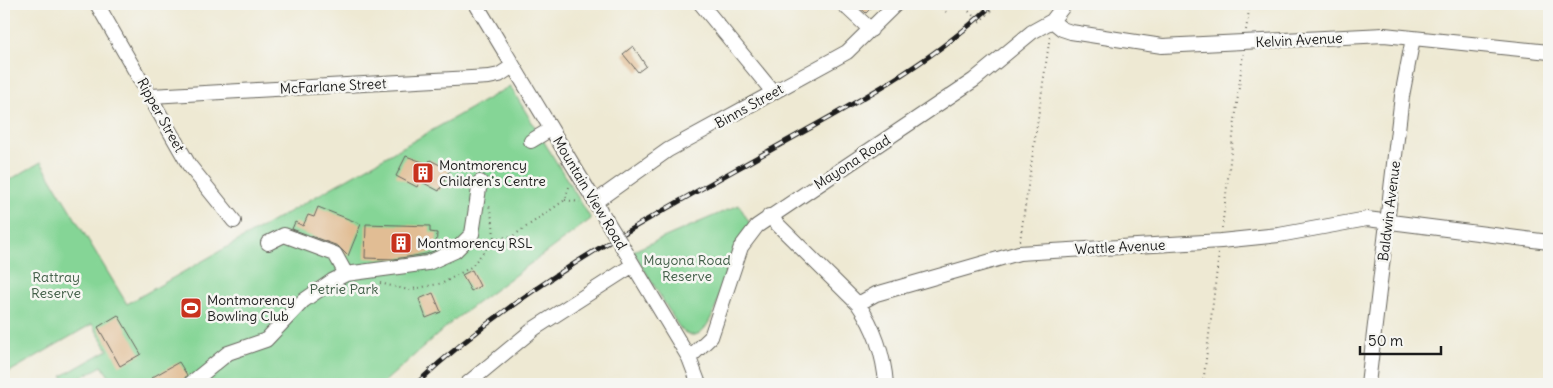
<svg xmlns="http://www.w3.org/2000/svg" width="1553" height="388" viewBox="0 0 1553 388" font-family="Delius,sans-serif">
  <rect width="100%" height="100%" fill="#f6f6f2"/>
  <filter id="ink" filterUnits="userSpaceOnUse"><feTurbulence type="fractalNoise" baseFrequency=".02" numOctaves="2"/><feDisplacementMap in="SourceGraphic" scale="10" xChannelSelector="R" yChannelSelector="G"/><feConvolveMatrix kernelMatrix="1 2 1 2 8 2 1 2 1" color-interpolation-filters="sRGB"/></filter>
  <filter id="wash" filterUnits="userSpaceOnUse"><feTurbulence type="fractalNoise" baseFrequency=".0096" numOctaves="4" result="noise"/><feDisplacementMap in="SourceGraphic" scale="20" xChannelSelector="R" yChannelSelector="G"/><feGaussianBlur stdDeviation="1.12" result="paint"/><feColorMatrix in="noise" values="0 0 0 0 0 0 0 0 0 0 0 0 0 0 0 0 0 1.4 0 .05"/><feComposite in="paint" operator="in"/></filter>
  <g filter="url(#wash)">
    <rect width="100%" height="100%" fill="#eee9d3"/>
    <path fill="#85d596" stroke="#507859" d="M510 86 591 219 454 320 382 384H114L102 366 69 384 62 376 108 350 92 324 4 375V183L41 162 127 304Z
      M739 205 750 224C743 235 735 245 730 258 724 274 710 362 679 327L633 251Z"/>
    <g id="blocks">
      <path fill="#e1bd94" d="M856 4H875L866 13Z
        M633 46 646 66 638 72 623 54Z
        M406 156 428 164 430 160 450 170 439 191 420 181 417 187 396 176Z
        M318 207 361 224 348 256 338 246 292 229 295 222 303 226 308 215 314 217Z
        M366 224 430 226V232L437 233 436 250 426 254 394 259 365 258Z
        M472 270 480 286 471 291 462 275Z
        M433 293 441 312 426 318 419 299Z
        M118 315 141 354 120 366 98 327Z
        M179 362 187 375 181 384H155L151 378Z"/>
    </g>
  </g>
  <g filter="url(#ink)">
    <use href="#blocks" fill-opacity="0" stroke="#66645c" stroke-width="1"/>
    <g fill="none" stroke-linecap="round" stroke-linejoin="round">
      <g stroke="#66645c" stroke-width="16">
        <path id="minor" d="M97 4 189 165 234 221
          M476 4 600 210
          M701 4 773 92
          M843 4 871 30
          M1052 21 1062 29 1071 32 1162 46 1384 35 1549 52
          M151 96 489 77 499 75 513 66
          M531 141 551 129
          M595 202 668 150 847 52 896 4
          M769 216 858 304C874 327 884 356 886 384
          M268 243 284 235 335 254 346 274
          M629 258 689 358 699 384
          M858 304 876 294 1019 253 1221 241 1279 235 1367 219 1549 242
          M689 358 711 337 741 247 757 226 974 80 1032 32 1052 21 1065 4
          M190 384 228 353 266 340 303 301 332 281 346 274 428 263 455 251 472 234 480 182
          M467 384 535 328 633 265
          M1368 384 1402 96 1413 38"/>
      </g>
      <path stroke="#66645c" stroke-width="2" stroke-dasharray="1 4" stroke-linecap="butt" d="M943 4 941 7 946 12
        M962 4 979 22 999 4
        M1036 4 1042 9 1047 4
        M1246 30 1250 4
        M565 200 580 202
        M1222 228 1243 54
        M494 239 513 236 565 200 570 184
        M1020 241 1050 36
        M380 283 408 290 443 283 471 267 494 239 493 223 489 205
        M1203 384 1219 253"/>
      <use href="#minor" stroke="#fff" stroke-width="14"/>
      <g stroke="#1c1c1c" stroke-width="5">
        <path id="rail" d="M416 384C519 287 644 221 767 152 845 108 928 67 993 4"/>
      </g>
      <use href="#rail" stroke="#f6f6f2" stroke-width="3" stroke-dasharray="9" stroke-linecap="butt"/>
      <g stroke="#66645c" stroke-width="16" stroke-linecap="butt">
        <path id="minor-bridge" d="M603 215 627 254"/>
      </g>
      <use href="#minor-bridge" stroke="#fff" stroke-width="14"/>
    </g>
  </g>
  <defs>
    <g id="building-square" transform="scale(1.125)"><rect x="-9" y="-9" width="18" height="18" rx="4" fill="#c8321e" stroke="#f6f6f2"/><path d="M-4-6H4V6H1V3H-1V6H-4ZM-2.5-4.3h1.7v1.8h-1.7ZM.8-4.3h1.7v1.8H.8ZM-2.5-1h1.7V.8h-1.7ZM.8-1h1.7V.8H.8Z" fill="#fff"/></g>
    <g id="stadium-square" transform="scale(1.125)"><rect x="-9" y="-9" width="18" height="18" rx="4" fill="#c8321e" stroke="#f6f6f2"/><path d="M0-5a6.5 5 0 1 0 0 10a6.5 5 0 1 0 0-10ZM-3.5-1.8h7v3.6h-7Z" fill="#fff"/></g>
  </defs>
  <g fill-rule="evenodd">
    <use href="#building-square" x="423" y="173"/>
    <use href="#building-square" x="401" y="243"/>
    <use href="#stadium-square" x="191" y="308"/>
  </g>
  <g text-anchor="middle" dominant-baseline="central" stroke-width="5" stroke-linejoin="round" paint-order="stroke">
    <g font-size="14" fill="#1c1c1c" stroke="#f6f6f2">
      <text transform="translate(1299 40) rotate(-3)">Kelvin Avenue</text>
      <text transform="translate(333 86) rotate(-3)">McFarlane Street</text>
      <text transform="translate(749 106) rotate(-29)">Binns Street</text>
      <text transform="translate(161 115) rotate(61)">Ripper Street</text>
      <text transform="translate(852 162) rotate(-33)">Mayona Road</text>
      <text transform="translate(590 193) rotate(59)">Mountain View Road</text>
      <text transform="translate(1389 211) rotate(-83)">Baldwin Avenue</text>
      <text transform="translate(1120 247) rotate(-3)">Wattle Avenue</text>
    </g>
    <g font-size="14" fill="#1c1c1c" stroke="#f6f6f2" text-anchor="start">
      <text x="439" y="165">Montmorency<tspan x="439" dy="16">Children's Centre</tspan></text>
      <text x="417" y="243">Montmorency RSL</text>
      <text x="207" y="300">Montmorency<tspan x="207" dy="16">Bowling Club</tspan></text>
    </g>
    <g font-size="14" fill="#415d47" stroke="#f6f6f2">
      <text x="687" y="260">Mayona Road<tspan x="687" dy="16">Reserve</tspan></text>
      <text x="56" y="277">Rattray<tspan x="56" dy="16">Reserve</tspan></text>
      <text x="344" y="289">Petrie Park</text>
    </g>
  </g>
  <rect width="1553" height="388" fill="none" stroke="#f6f6f2" stroke-width="20"/>
  <path d="M1360 346v8h81v-8" fill="none" stroke="#1c1c1c" stroke-width="2.5"/>
  <text x="1368" y="346" font-size="15" fill="#1c1c1c" stroke="#f6f6f2" stroke-width="4" paint-order="stroke">50 m</text>
</svg>
